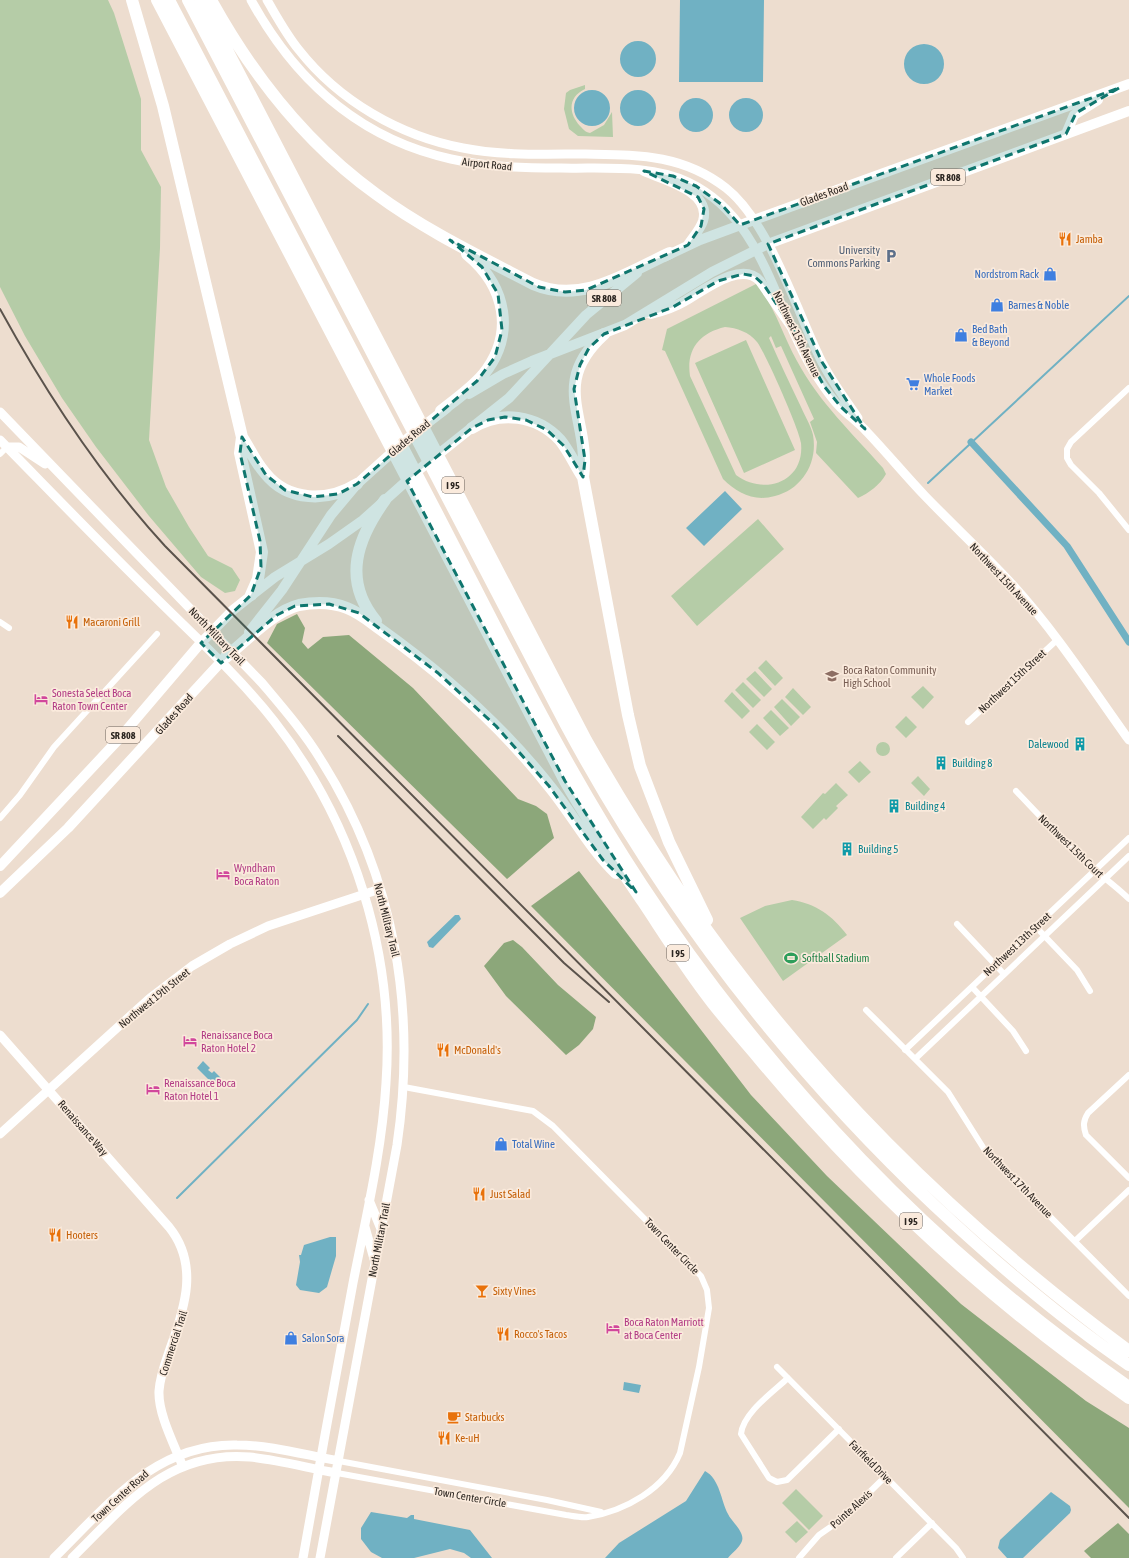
<svg xmlns="http://www.w3.org/2000/svg" width="1129" height="1558" viewBox="0 0 1129 1558" font-family="'Asap Condensed',sans-serif">
  <rect width="100%" height="100%" fill="#edddcf"/>
  <path fill="#b5cca7" fill-rule="evenodd" d="M0 0H108L114 13 141 99V150L161 187 160 248 149 440 166 487 189 527 208 556 232 568 240 580 235 591 225 593 201 577 149 516 96 447 62 398 25 336 0 287Z
    M585 85V89C568 97 568 113 580 126 583 129 585 132 590 133L604 125 612 112 613 137 578 136 569 129 564 109 566 93 570 90Z
    M756 284C775 306 783 336 797 361 819 402 853 434 883 468L886 474C880 485 869 493 858 498L816 453 817 442 810 422 814 419 781 346 776 348 771 336 769 338C779 361 790 384 801 407 805 416 811 426 813 435 818 463 802 489 775 496 754 502 737 493 723 479L665 351 662 350 667 329ZM725 327C737 328 749 332 757 342 765 352 800 431 801 443 805 482 764 496 736 475L690 376C686 350 699 333 725 327Z
    M746 340 795 450 744 473 695 363Z
    M758 519 784 549 697 626 671 596Z
    M766 660 783 678 775 686 758 668Z
    M755 671 772 689 764 697 746 679Z
    M743 682 761 700 753 708 735 690Z
    M923 686 934 697 923 709 911 697Z
    M793 688 811 707 803 715 785 697Z
    M732 692 750 711 742 719 724 701Z
    M782 699 800 717 791 726 774 707Z
    M771 710 789 728 780 736 763 718Z
    M906 716 917 727 906 738 895 727Z
    M757 724 775 742 767 750 749 732Z
    M876 749a7 7 0 1 1 14 0a7 7 0 1 1-14 0Z
    M860 761 871 772 859 783 848 772Z
    M918 776 930 789 924 796 911 783Z
    M836 783 848 795 836 806 838 808 826 820 824 818 813 829 801 817 823 793 825 794Z
    M792 900C816 904 832 915 847 935L783 981 740 918 765 906Z
    M796 1489 823 1516 809 1530 782 1503Z
    M797 1521 808 1532 796 1543 785 1532Z"/>
  <path fill="#8ca77a" d="M297 614 305 628 302 642 308 649 323 637 349 635 413 688 518 799 536 806 547 814 554 838 507 879 267 643 277 624Z
    M579 871 751 1095 827 1176 961 1304 1086 1401 1129 1428V1508L531 906Z
    M513 940 522 947 558 985 596 1017 593 1029 579 1045 566 1055 506 996 484 966 504 943Z
    M1118 1523 1129 1534V1558H1091L1084 1551Z"/>
  <path fill="#70b1c3" d="M680 0H764L763 82H679Z
    M620 59a18 18 0 1 1 36 0a18 18 0 1 1-36 0Z
    M904 64a20 20 0 1 1 40 0a20 20 0 1 1-40 0Z
    M574 108a18 18 0 1 1 36 0a18 18 0 1 1-36 0Z
    M620 108a18 18 0 1 1 36 0a18 18 0 1 1-36 0Z
    M679 115a17 17 0 1 1 34 0a17 17 0 1 1-34 0Z
    M729 115a17 17 0 1 1 34 0a17 17 0 1 1-34 0Z
    M725 491 742 509 704 546 686 528Z
    M455 915H459L461 919 433 948 429 947 427 942Z
    M203 1061 210 1068 208 1070 212 1073 214 1071 221 1078 214 1085 197 1068Z
    M330 1237H336V1256L327 1287 319 1293 300 1290 296 1285 300 1262 299 1255H301L304 1245Z
    M624 1382 641 1385 639 1393 623 1390Z
    M705 1471C720 1479 721 1501 728 1514 731 1521 745 1532 742 1541 740 1547 732 1553 728 1558H605L619 1543 686 1501Z
    M1051 1492 1070 1506 1071 1510 1070 1513 1023 1558H1007L998 1548 1000 1540Z
    M371 1512 407 1518 411 1515H414V1519L470 1530 492 1558H471L464 1553 450 1549 414 1558H382L371 1552 361 1539V1528Z"/>
  <g fill="none" stroke-linecap="round" stroke-linejoin="round">
    <path stroke="#70b1c3" stroke-width="2" d="M928 483 1129 296
      M177 1198 357 1020 368 1004"/>
    <path stroke="#70b1c3" stroke-width="7" d="M971 442 1067 546 1129 642"/>
    <path stroke="#fff" stroke-width="6" d="M1129 388 1071 442 1067 449V458L1071 465 1099 493 1129 530
      M0 454 7 447
      M0 622 9 628
      M968 722 1057 640
      M1016 791C1039 815 1062 840 1087 863 1101 876 1116 886 1129 899
      M0 818 20 795 54 747 157 634
      M957 924 1004 974
      M1035 926 1077 970 1090 991
      M972 987 1013 1031 1026 1051
      M866 1010 948 1092 986 1152 1129 1296
      M905 1050 1129 838
      M915 1059 1129 856
      M1129 1075 1088 1113C1083 1121 1083 1126 1086 1135L1129 1178
      M1075 1241 1129 1190
      M777 1367 956 1548 963 1558
      M788 1378C773 1392 743 1413 741 1434L769 1478 777 1482 787 1480 839 1429
      M339 1461 547 1500 601 1512
      M337 1473 566 1515C573 1516 581 1518 588 1517 625 1511 665 1489 680 1453L699 1367 709 1308 707 1290 701 1276 553 1126 533 1111 404 1087
      M799 1558 819 1535 842 1519 886 1476
      M896 1558 932 1523"/>
    <path stroke="#fff" stroke-width="9" d="M251 0C295 80 360 139 451 159 487 167 524 168 561 168 602 169 651 164 688 182 764 218 774 308 814 372 822 384 830 397 840 407 849 416 859 423 867 432 887 453 905 475 925 496 953 525 983 553 1011 583 1055 631 1091 687 1129 740
      M267 0C277 17 286 34 299 50 339 101 400 136 463 148 503 156 545 154 586 154 638 155 682 154 726 188 767 220 795 305 818 354 828 377 844 397 858 418
      M0 412 262 683C283 708 304 732 321 760 395 877 417 1009 397 1145L320 1558
      M0 440C50 491 100 543 151 593 193 635 238 675 274 721 354 823 395 954 386 1083 382 1151 366 1217 353 1283 336 1375 319 1466 303 1558
      M7 447H19L45 464
      M0 1035 169 1227C199 1264 185 1307 171 1346 166 1361 160 1375 159 1391 158 1414 174 1444 183 1467
      M0 1134 150 998 192 966 230 944 268 926 380 889
      M369 1200 381 1229
      M365 1227 374 1259
      M54 1558C107 1506 155 1443 237 1445 271 1445 305 1455 339 1461
      M72 1558C125 1506 167 1450 250 1457 279 1460 308 1468 337 1473"/>
    <path stroke="#fff" stroke-width="10" d="M1066 134 1074 115 1098 100
      M644 171C664 180 712 191 703 221 700 230 693 237 688 245
      M664 257 700 240 754 220 1129 84
      M651 314C663 311 675 307 685 301 703 291 741 260 760 281L791 326
      M469 394 503 374 532 361 625 325 712 272 768 244 1129 111
      M249 632 282 590 331 515 357 484 408 438 447 408
      M0 866 118 740 199 645 233 610 275 577 329 544 363 520 421 468 509 398 586 315 637 273
      M0 893 68 828 231 651"/>
    <path stroke="#fff" stroke-width="12" d="M132 0 163 106 242 437 240 453 262 552 258 579 251 595
      M157 0 565 781C589 823 616 862 643 902 663 932 683 964 705 993 721 1015 739 1035 756 1055 864 1186 990 1301 1129 1398
      M169 0C255 165 341 330 427 494 496 626 560 761 642 885 770 1080 937 1255 1129 1387
      M188 0 566 725C663 905 787 1066 935 1206 996 1263 1060 1318 1129 1365
      M201 0 586 740C633 822 684 903 743 978 853 1121 984 1244 1129 1351
      M211 0C253 76 305 143 376 194 423 229 481 257 533 284 582 305 626 273 670 253
      M604 334C548 385 591 419 583 477L628 715 640 766 669 842 707 920
      M441 411C455 400 471 389 483 375 516 334 506 286 467 254
      M472 428C500 410 537 415 560 440 569 451 575 465 583 477
      M242 437C250 449 255 462 265 473 288 502 328 502 357 484
      M376 621C342 580 357 539 385 500
      M226 657C246 641 274 611 299 605 315 602 332 602 347 608 360 613 369 621 380 629 443 674 502 726 550 787 573 815 590 848 616 873"/>
    <path stroke="#5b534c" stroke-width="2" d="M0 309C46 393 99 474 165 546L1129 1518
      M338 736 564 963 609 1002"/>
  </g>
  <path fill="#0f766e" fill-opacity="0.2" stroke="#0f766e" stroke-width="3" stroke-dasharray="8 5" stroke-linejoin="round" d="M1119 88 1076 113 1066 134 768 244 822 362 865 429 841 407 824 386 791 326 764 285 754 276 743 274 718 281 673 307 604 334 589 348 580 365 574 389 585 460 583 477 564 446 547 430 526 420 505 417 488 420 472 428 407 481 565 781 636 892 603 860 549 786 496 726 438 673 359 613 329 604 295 606 277 615 221 663 201 643 251 595 261 567 260 541 240 453 242 437 266 475 285 490 313 497 338 494 357 484 477 381 495 357 502 330 498 294 482 267 450 240 539 287 565 292 586 290 688 245 701 226 704 209 698 197 644 171 673 176 696 186 721 204 740 225Z"/>
  <defs>
    <g id="restaurant-bare" transform="scale(1.08)"><path d="M-5-6h1v4h1v-4h1v4h1v-4h1v5L-1.5 .5V6h-2V.5L-5-1ZM5-6V6H3V1.5H1.5Q1.5-4 5-6Z" fill="#e8710a" stroke="#faeadc" stroke-width="2.5" paint-order="stroke"/></g>
    <g id="parking-bare" transform="scale(1.08)"><path d="M-3.5-5.5H1a3.5 3.5 0 0 1 0 7H-1V5.5H-3.5ZM-1-3.4V-.6H.8a1.4 1.4 0 0 0 0-2.8Z" fill="#5c6f8a" stroke="#faeadc" stroke-width="2.5" paint-order="stroke"/></g>
    <g id="shop-bare" transform="scale(1.08)"><path d="M-5-2.5h2.3a2.7 3.5 0 0 1 5.4 0H5L5.5 6h-11ZM-1.5-2.5h3a1.5 2.3 0 0 0-3 0Z" fill="#3f7fe0" stroke="#faeadc" stroke-width="2.5" paint-order="stroke"/></g>
    <g id="supermarket-bare" transform="scale(1.08)"><path d="M-6-5.5h2.5l.6 2H6L4.5 2H-2.5L-4.4-4H-6ZM-1.5 3.2a1.3 1.3 0 1 0 .1 0ZM3 3.2a1.3 1.3 0 1 0 .1 0Z" fill="#3f7fe0" stroke="#faeadc" stroke-width="2.5" paint-order="stroke"/></g>
    <g id="school-bare" transform="scale(1.08)"><path d="M0-5L7-2L0 1L-7-2ZM-4 1L0 2.5L4 1V4Q0 6-4 4Z" fill="#8d6e63" stroke="#faeadc" stroke-width="2.5" paint-order="stroke"/></g>
    <g id="hotel-bare" transform="scale(1.08)"><path d="M-6-4.5h1.5V1H6V5H4.5V3h-9V5H-6ZM-4 0a1.8 1.8 0 1 1 3.6 0ZM.5 0V-2.5h3Q6-2.5 6 0Z" fill="#d1479c" stroke="#faeadc" stroke-width="2.5" paint-order="stroke"/></g>
    <g id="building-bare" transform="scale(1.08)"><path d="M-4-6H4V6H1V3H-1V6H-4ZM-2.5-4.3h1.7v1.8h-1.7ZM.8-4.3h1.7v1.8H.8ZM-2.5-1h1.7V.8h-1.7ZM.8-1h1.7V.8H.8Z" fill="#0f9aa8" stroke="#faeadc" stroke-width="2.5" paint-order="stroke"/></g>
    <g id="stadium-bare" transform="scale(1.08)"><path d="M0-5a6.5 5 0 1 0 0 10a6.5 5 0 1 0 0-10ZM-3.5-1.8h7v3.6h-7Z" fill="#2e9e5b" stroke="#faeadc" stroke-width="2.5" paint-order="stroke"/></g>
    <g id="bar-bare" transform="scale(1.08)"><path d="M-6-5H6L.8 .8V4.5H3.5V6h-7V4.5H-.8V.8Z" fill="#e8710a" stroke="#faeadc" stroke-width="2.5" paint-order="stroke"/></g>
    <g id="cafe-bare" transform="scale(1.08)"><path d="M-5.5-4.5H6V0H3Q3 3.5 0 3.5H-2.5Q-5.5 3.5-5.5 0ZM3-3.2v2h1.7v-2ZM-6 4.5H4V6H-6Z" fill="#e8710a" stroke="#faeadc" stroke-width="2.5" paint-order="stroke"/></g>
  </defs>
  <g fill-rule="evenodd">
    <use href="#restaurant-bare" x="1065" y="239"/>
    <use href="#parking-bare" x="891" y="256"/>
    <use href="#shop-bare" x="1050" y="274"/>
    <use href="#shop-bare" x="997" y="305"/>
    <use href="#shop-bare" x="961" y="335"/>
    <use href="#supermarket-bare" x="913" y="384"/>
    <use href="#restaurant-bare" x="72" y="622"/>
    <use href="#school-bare" x="832" y="676"/>
    <use href="#hotel-bare" x="41" y="699"/>
    <use href="#building-bare" x="1080" y="744"/>
    <use href="#building-bare" x="941" y="763"/>
    <use href="#building-bare" x="894" y="806"/>
    <use href="#building-bare" x="847" y="849"/>
    <use href="#hotel-bare" x="223" y="874"/>
    <use href="#stadium-bare" x="791" y="958"/>
    <use href="#hotel-bare" x="190" y="1041"/>
    <use href="#restaurant-bare" x="443" y="1050"/>
    <use href="#hotel-bare" x="153" y="1089"/>
    <use href="#shop-bare" x="501" y="1144"/>
    <use href="#restaurant-bare" x="479" y="1194"/>
    <use href="#restaurant-bare" x="55" y="1235"/>
    <use href="#bar-bare" x="482" y="1291"/>
    <use href="#hotel-bare" x="613" y="1328"/>
    <use href="#restaurant-bare" x="503" y="1334"/>
    <use href="#shop-bare" x="291" y="1338"/>
    <use href="#cafe-bare" x="454" y="1417"/>
    <use href="#restaurant-bare" x="444" y="1438"/>
  </g>
  <g text-anchor="middle" dominant-baseline="central" stroke-width="3.5" stroke-linejoin="round" paint-order="stroke">
    <g fill="#faeadc" stroke="#6a6159" stroke-width="1">
      <rect x="931" y="169" width="34" height="16" rx="3"/>
      <rect x="587" y="290" width="34" height="16" rx="3"/>
      <rect x="442" y="477" width="22" height="16" rx="3"/>
      <rect x="106" y="727" width="34" height="16" rx="3"/>
      <rect x="667" y="945" width="22" height="16" rx="3"/>
      <rect x="900" y="1213" width="22" height="16" rx="3"/>
    </g>
    <g font-size="10" font-weight="bold" fill="#2c2621">
      <text x="948" y="177">SR 808</text>
      <text x="604" y="298">SR 808</text>
      <text x="453" y="485">I 95</text>
      <text x="123" y="735">SR 808</text>
      <text x="678" y="953">I 95</text>
      <text x="911" y="1221">I 95</text>
    </g>
    <g font-size="11" fill="#2c2621" stroke="#faeadc">
      <text transform="translate(487 164) rotate(6)">Airport Road</text>
      <text transform="translate(824 194) rotate(-20)">Glades Road</text>
      <text transform="translate(797 334) rotate(64)">Northwest 15th Avenue</text>
      <text transform="translate(409 438) rotate(-40)">Glades Road</text>
      <text transform="translate(1004 579) rotate(47)">Northwest 15th Avenue</text>
      <text transform="translate(217 636) rotate(46)">North Military Trail</text>
      <text transform="translate(1012 681) rotate(-43)">Northwest 15th Street</text>
      <text transform="translate(174 714) rotate(-48)">Glades Road</text>
      <text transform="translate(1071 846) rotate(44)">Northwest 15th Court</text>
      <text transform="translate(387 920) rotate(76)">North Military Trail</text>
      <text transform="translate(1017 944) rotate(-43)">Northwest 13th Street</text>
      <text transform="translate(154 998) rotate(-39)">Northwest 19th Street</text>
      <text transform="translate(83 1128) rotate(49)">Renaissance Way</text>
      <text transform="translate(1018 1182) rotate(46)">Northwest 17th Avenue</text>
      <text transform="translate(379 1240) rotate(-79)">North Military Trail</text>
      <text transform="translate(672 1246) rotate(46)">Town Center Circle</text>
      <text transform="translate(173 1343) rotate(-72)">Commercial Trail</text>
      <text transform="translate(871 1462) rotate(45)">Fairfield Drive</text>
      <text transform="translate(120 1496) rotate(-42)">Town Center Road</text>
      <text transform="translate(470 1497) rotate(10)">Town Center Circle</text>
      <text transform="translate(851 1509) rotate(-42)">Pointe Alexis</text>
    </g>
    <g font-size="11" fill="#c56008" stroke="#faeadc" text-anchor="start">
      <text x="1076" y="239">Jamba</text>
      <text x="83" y="622">Macaroni Grill</text>
      <text x="454" y="1050">McDonald's</text>
      <text x="490" y="1194">Just Salad</text>
      <text x="66" y="1235">Hooters</text>
      <text x="493" y="1291">Sixty Vines</text>
      <text x="514" y="1334">Rocco's Tacos</text>
      <text x="465" y="1417">Starbucks</text>
      <text x="455" y="1438">Ke-uH</text>
    </g>
    <g font-size="11" fill="#4e5e75" stroke="#faeadc" text-anchor="end">
      <text x="880" y="250">University<tspan x="880" dy="13">Commons Parking</tspan></text>
    </g>
    <g font-size="11" fill="#366cbe" stroke="#faeadc" text-anchor="start">
      <text x="1039" y="274" text-anchor="end">Nordstrom Rack</text>
      <text x="1008" y="305">Barnes &amp; Noble</text>
      <text x="972" y="329">Bed Bath<tspan x="972" dy="13">&amp; Beyond</tspan></text>
      <text x="924" y="378">Whole Foods<tspan x="924" dy="13">Market</tspan></text>
      <text x="512" y="1144">Total Wine</text>
      <text x="302" y="1338">Salon Sora</text>
    </g>
    <g font-size="11" fill="#785e54" stroke="#faeadc" text-anchor="start">
      <text x="843" y="670">Boca Raton Community<tspan x="843" dy="13">High School</tspan></text>
    </g>
    <g font-size="11" fill="#b23c85" stroke="#faeadc" text-anchor="start">
      <text x="52" y="693">Sonesta Select Boca<tspan x="52" dy="13">Raton Town Center</tspan></text>
      <text x="234" y="868">Wyndham<tspan x="234" dy="13">Boca Raton</tspan></text>
      <text x="201" y="1035">Renaissance Boca<tspan x="201" dy="13">Raton Hotel 2</tspan></text>
      <text x="164" y="1083">Renaissance Boca<tspan x="164" dy="13">Raton Hotel 1</tspan></text>
      <text x="624" y="1322">Boca Raton Marriott<tspan x="624" dy="13">at Boca Center</tspan></text>
    </g>
    <g font-size="11" fill="#0d838f" stroke="#faeadc" text-anchor="start">
      <text x="1069" y="744" text-anchor="end">Dalewood</text>
      <text x="952" y="763">Building 8</text>
      <text x="905" y="806">Building 4</text>
      <text x="858" y="849">Building 5</text>
    </g>
    <g font-size="11" fill="#27864d" stroke="#faeadc" text-anchor="start">
      <text x="802" y="958">Softball Stadium</text>
    </g>
  </g>
</svg>
